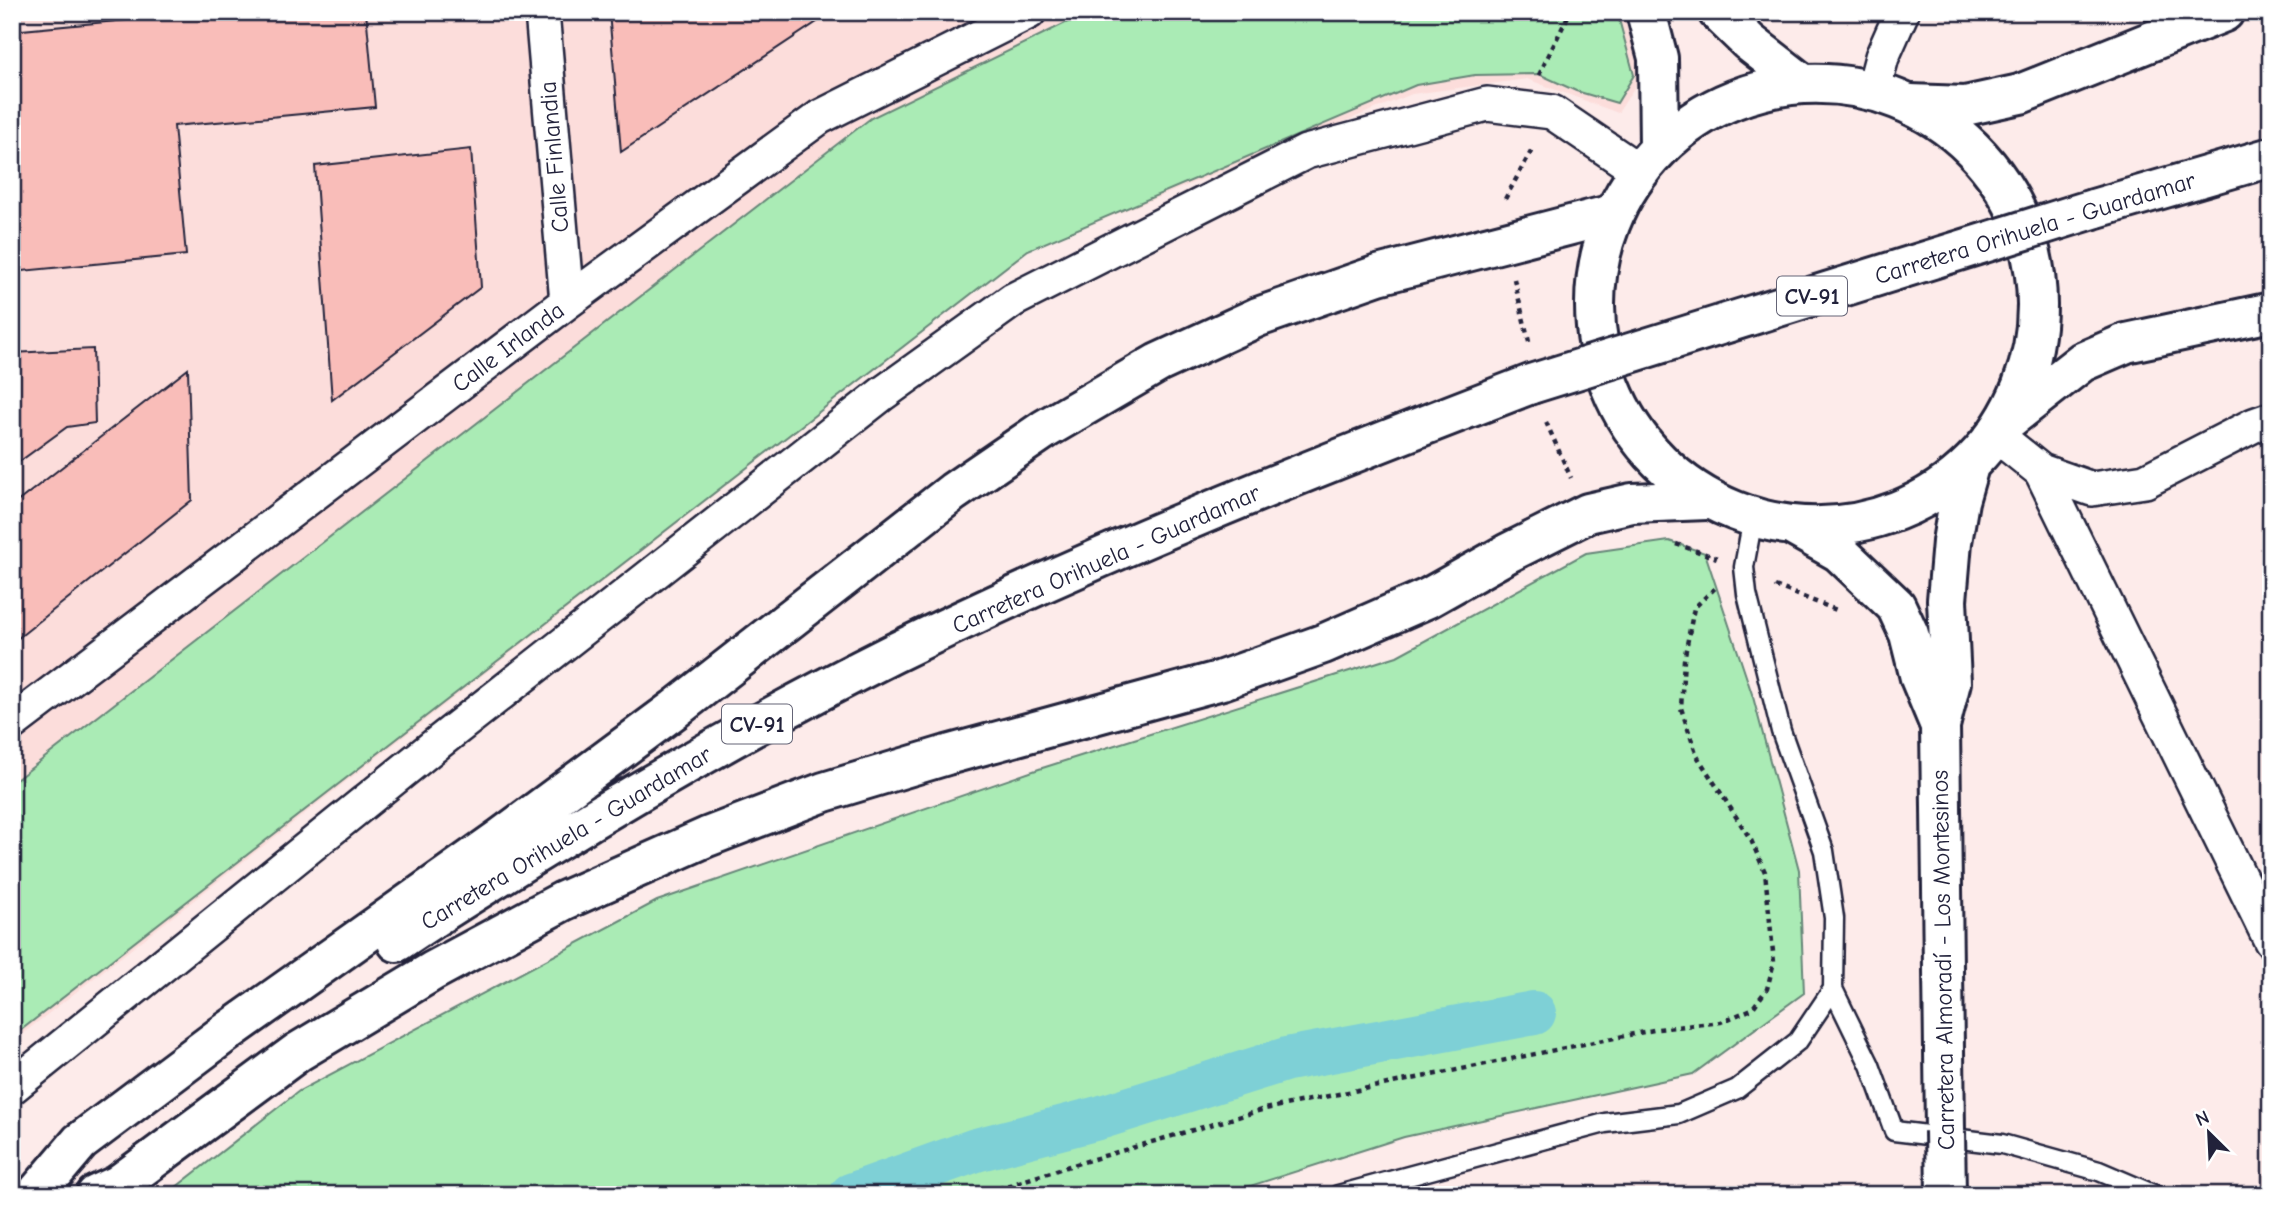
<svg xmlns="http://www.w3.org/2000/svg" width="2283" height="1207" viewBox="0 0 2283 1207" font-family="'Comic Neue',sans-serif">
  <rect width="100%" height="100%" fill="#fdebea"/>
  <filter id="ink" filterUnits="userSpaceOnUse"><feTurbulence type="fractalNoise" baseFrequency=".0143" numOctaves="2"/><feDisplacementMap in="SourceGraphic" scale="14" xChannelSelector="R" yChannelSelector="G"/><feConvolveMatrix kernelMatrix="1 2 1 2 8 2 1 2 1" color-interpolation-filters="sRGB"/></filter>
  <g filter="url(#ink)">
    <path fill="#fcdddb" d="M12 12H1623L1641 77 1618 113 1527 79 1412 94 1028 250 12 1042Z"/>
    <path fill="#aaebb5" stroke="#668678" stroke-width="2" d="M1088 12H1617L1634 75 1617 103 1576 91 1539 74 1475 75 1416 85 1028 250 12 1037V783L871 118Z
      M1669 541 1705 553 1753 697 1799 870 1804 993 1693 1074 1404 1137 1222 1195H166L299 1091 657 901 1039 769 1397 656 1586 553Z"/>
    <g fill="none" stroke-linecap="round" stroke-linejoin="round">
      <path stroke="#7ed0d6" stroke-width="44" d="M851 1195 976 1150 1102 1117 1287 1059 1534 1013"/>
    </g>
    <path fill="#f9bdb9" stroke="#22223b" stroke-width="2" d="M211 12H366L375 107 174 126 186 255 12 272V31Z
      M609 12H829V14L621 152Z
      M471 149 481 287 332 400 315 166Z
      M93 349 95 423 67 427 12 467V353Z
      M188 369 192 500 12 643V506Z"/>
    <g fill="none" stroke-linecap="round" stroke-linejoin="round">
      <g stroke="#22223b" stroke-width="23">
        <path id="service" d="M1833 989 1870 1065 1894 1131 2002 1144 2099 1171 2155 1195
          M1338 1195 1605 1123 1679 1114 1737 1089 1798 1041 1833 989 1834 918 1824 851 1781 731 1747 594 1744 567 1753 518"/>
      </g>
      <g stroke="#22223b" stroke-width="38">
        <path id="minor" d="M542 12 567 302
          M1873 91 1882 57 1902 12
          M1996 435 2041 471 2271 941
          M2041 471 2092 489 2145 481 2254 425 2271 419
          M12 723 567 302 820 117 1029 12
          M12 1087 439 742 882 394 1013 300 1306 152 1487 104 1552 112 1639 171"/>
      </g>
      <g stroke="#22223b" stroke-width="44">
        <path id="secondary" d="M1646 12 1658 58 1659 148
          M1718 12 1749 42 1803 84
          M1595 305a221 221 0 1 1 442 0a221 221 0 1 1-442 0Z
          M1793 526 1839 552 1896 606 1909 634 1920 678 1940 726
          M1945 1131 1940 726 1951 682 1947 600 1952 542 1959 501 1969 466"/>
      </g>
      <g stroke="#22223b" stroke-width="44">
        <path id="primary" d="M1910 104 1965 106 2020 94 2224 12
          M2093 209 2271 157
          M2004 423 2082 362 2126 343 2271 312
          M397 942C444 910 493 880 542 850 656 780 772 714 892 654 1099 552 1315 467 1531 384
          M35 1195 80 1142 220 1037 501 838 675 709 953 492 1045 429 1158 363 1258 317 1378 275 1613 214
          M96 1195 118 1185 298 1052 433 971 563 901 707 837 824 792 947 755 1222 680 1323 644 1428 598 1508 553 1588 513 1632 503 1707 500"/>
      </g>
      <path stroke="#22223b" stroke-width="4.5" stroke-dasharray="5 5" stroke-linecap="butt" d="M1539 75 1570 12
        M1505 199 1533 148
        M1514 279 1529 342
        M1546 422 1571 478
        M1676 544 1717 558
        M1775 586 1839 611
        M979 1195 1066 1167 1265 1109 1658 1029 1721 1022 1752 1009 1767 989 1774 962 1765 872 1751 840 1697 756 1681 708 1684 660 1694 608 1717 586"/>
      <use href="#service" stroke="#fff" stroke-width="18"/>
      <use href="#minor" stroke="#fff" stroke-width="33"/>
      <use href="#secondary" stroke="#fff" stroke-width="38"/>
      <use href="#primary" stroke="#fff" stroke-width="38"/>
      <g stroke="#22223b" stroke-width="44" stroke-linecap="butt">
        <path id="secondary-bridge" d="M1945 1131 1946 1195"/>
      </g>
      <g stroke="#22223b" stroke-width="44" stroke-linecap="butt">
        <path id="primary-bridge" d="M1531 384 2093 209"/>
      </g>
      <use href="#secondary-bridge" stroke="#fff" stroke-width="38"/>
      <use href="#primary-bridge" stroke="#fff" stroke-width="38"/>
    </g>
  </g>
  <g text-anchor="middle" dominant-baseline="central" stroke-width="7" stroke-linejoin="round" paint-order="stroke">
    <g fill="#fff" stroke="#646476" stroke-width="2">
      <rect x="1777" y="276.5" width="70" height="39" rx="5"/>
      <rect x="722" y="704.5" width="70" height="39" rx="5"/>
    </g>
    <g font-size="23" font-weight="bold" fill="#22223b">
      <text x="1812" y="296">CV-91</text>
      <text x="757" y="724">CV-91</text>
    </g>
    <g font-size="24" fill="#22223b" stroke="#fff">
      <text transform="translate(554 157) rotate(-95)">Calle Finlandia</text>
      <text transform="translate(2035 228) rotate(-17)">Carretera Orihuela - Guardamar</text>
      <text transform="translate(508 347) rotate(-37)">Calle Irlanda</text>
      <text transform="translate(1106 559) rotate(-24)">Carretera Orihuela - Guardamar</text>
      <text transform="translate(566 838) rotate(-31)">Carretera Orihuela - Guardamar</text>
      <text transform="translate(1943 960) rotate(-91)">Carretera Almoradí - Los Montesinos</text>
    </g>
  </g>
  <rect width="2283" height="1207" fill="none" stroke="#fff" stroke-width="42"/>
  <rect x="21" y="21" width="2241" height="1165" fill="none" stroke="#22223b" stroke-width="2.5" filter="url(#ink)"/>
  <g transform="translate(2209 1133) rotate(336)" stroke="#ffffff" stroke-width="5" paint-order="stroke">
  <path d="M0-5L12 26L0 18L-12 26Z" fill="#22223b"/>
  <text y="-10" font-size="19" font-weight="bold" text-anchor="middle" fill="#22223b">N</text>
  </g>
</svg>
